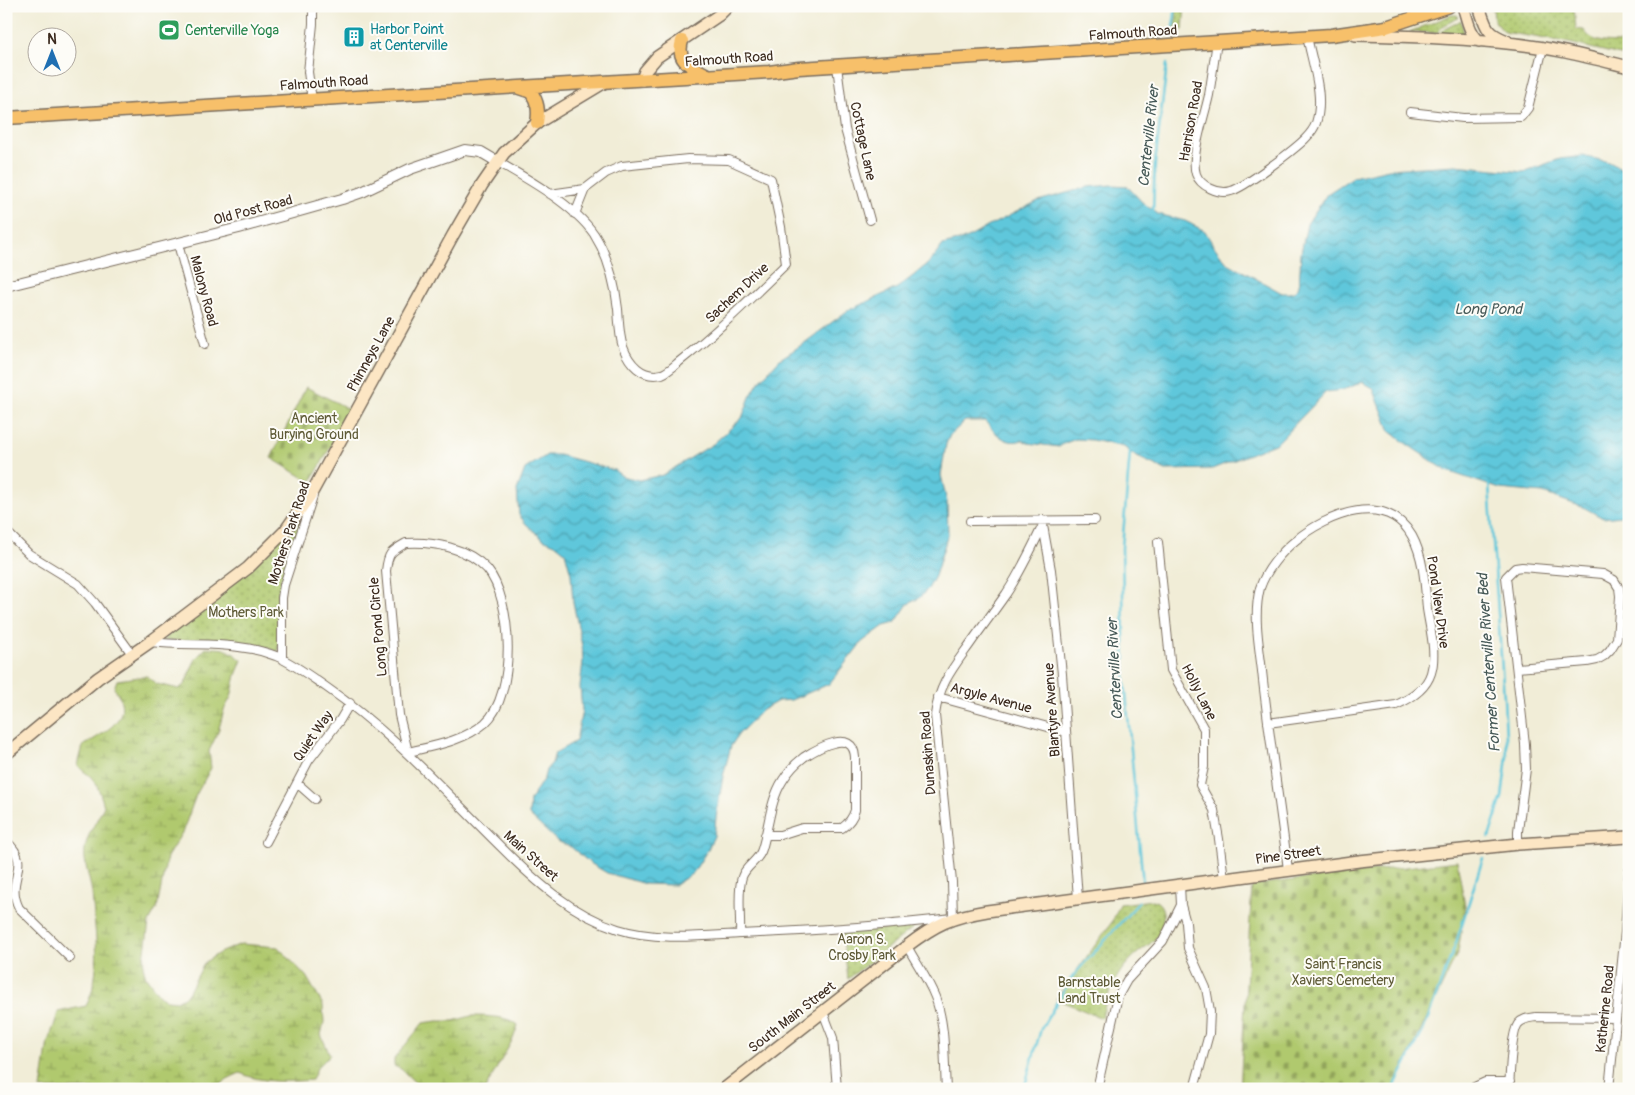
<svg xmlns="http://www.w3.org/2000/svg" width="1635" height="1095" viewBox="0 0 1635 1095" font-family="Pangolin,sans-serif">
  <defs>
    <pattern id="grass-dots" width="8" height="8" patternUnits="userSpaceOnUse" patternTransform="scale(1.25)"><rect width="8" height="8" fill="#b0c96e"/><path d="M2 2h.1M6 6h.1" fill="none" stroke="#90a35a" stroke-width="1.8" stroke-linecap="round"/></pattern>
    <pattern id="wetland-marsh" width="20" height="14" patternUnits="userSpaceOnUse" patternTransform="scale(1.25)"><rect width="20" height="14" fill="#b0c96e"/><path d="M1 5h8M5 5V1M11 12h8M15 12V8" fill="none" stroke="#90a35a"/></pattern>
    <pattern id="cemetery-stones" width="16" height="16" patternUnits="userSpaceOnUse" patternTransform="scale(1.25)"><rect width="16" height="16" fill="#b0c96e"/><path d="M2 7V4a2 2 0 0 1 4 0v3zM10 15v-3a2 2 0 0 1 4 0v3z" fill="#90a35a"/></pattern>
    <pattern id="water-waves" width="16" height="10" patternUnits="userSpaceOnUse" patternTransform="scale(1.25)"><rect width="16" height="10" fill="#5ec7db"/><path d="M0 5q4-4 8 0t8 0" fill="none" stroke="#4fa2b1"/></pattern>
  </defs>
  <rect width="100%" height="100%" fill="#fdfcf7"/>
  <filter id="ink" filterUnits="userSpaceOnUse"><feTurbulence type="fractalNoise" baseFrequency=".02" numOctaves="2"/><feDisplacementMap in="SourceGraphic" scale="10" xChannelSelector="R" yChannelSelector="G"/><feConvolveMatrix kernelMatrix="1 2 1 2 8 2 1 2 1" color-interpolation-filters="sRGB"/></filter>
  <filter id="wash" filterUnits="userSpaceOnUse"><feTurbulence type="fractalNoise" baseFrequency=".0096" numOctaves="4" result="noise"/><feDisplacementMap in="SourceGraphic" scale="20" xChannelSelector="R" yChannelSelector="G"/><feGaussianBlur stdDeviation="1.12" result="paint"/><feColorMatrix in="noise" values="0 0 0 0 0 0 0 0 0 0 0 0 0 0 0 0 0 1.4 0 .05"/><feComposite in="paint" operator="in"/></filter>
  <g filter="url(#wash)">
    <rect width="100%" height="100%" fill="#f1edd7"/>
    <path fill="url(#grass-dots)" stroke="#767a46" d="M1177 6H1185L1183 30 1175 31Z
      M1498 6H1574L1576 29 1584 30C1594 46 1610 41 1627 44L1629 45V57L1565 42 1504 32 1494 20 1493 8Z
      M1451 15H1457L1459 17 1443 26 1437 33 1410 32Z
      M1461 20 1464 34H1440C1445 27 1454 25 1461 20Z
      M305 510C296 536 280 572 278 598 277 616 280 634 278 652 242 636 200 640 162 641Z
      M1152 900C1169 903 1164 929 1155 939 1151 944 1145 947 1140 951 1131 958 1123 967 1117 977 1109 990 1105 1003 1102 1018L1056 999 1112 922 1120 904Z
      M914 927 848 979 842 932Z"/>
    <path fill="url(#wetland-marsh)" stroke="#767a46" d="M206 648C226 648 226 648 242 660L236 675 231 697 224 710 218 732 209 751 211 768 196 795 183 831 167 857 157 908 149 922 143 966 146 977 159 995 167 1000 177 1001 187 995 205 962 219 953 241 944 278 947 306 976 323 1005 324 1022 321 1035 330 1055 317 1068 312 1080C288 1082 262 1083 240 1073L227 1079 217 1089H41L48 1041 54 1026 58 1012 86 1006C100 979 97 946 94 916 93 908 93 901 92 893 90 879 83 862 85 848 88 832 98 820 104 806 101 796 98 784 90 776 85 772 82 771 78 765L83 746C106 731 136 718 114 688L117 680 147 676 157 684 179 689 185 684 196 658Z
      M471 1016C484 1016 509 1016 518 1025L513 1039 485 1089H422L401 1069 394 1066V1059L423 1023 437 1021H453Z"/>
    <path fill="url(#cemetery-stones)" stroke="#767a46" d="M306 387 351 410 311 482 271 458Z
      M1457 861 1465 906 1458 952 1393 1089H1240L1252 885Z"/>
    <path fill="url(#water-waves)" stroke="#4c787c" d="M1583 156 1609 162 1629 172V515L1603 518 1585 508 1543 493 1500 489 1447 471 1408 445 1390 431 1373 388 1363 382 1343 390 1326 392 1277 443 1212 469 1166 470 1135 456 1124 447 1092 440 1076 439 1065 443 1059 447 1028 443 1022 440C1006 446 995 433 985 421H965L950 435 946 444 941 475 947 502 948 534 935 576 928 589 919 598 908 604 895 623 884 626 862 642 829 684 791 700 778 701 762 710 738 735 731 746 723 776 716 818 714 836 708 849 693 873 675 885 645 884 607 873 590 863 571 847 557 841 529 815 530 800 544 778 546 770 552 763 555 753 576 741 582 710 580 687 583 661 582 646 573 602 571 574 565 552 555 544 543 539 526 524 519 515 517 490 525 469 547 455H559L614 470 622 476 639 480 663 475 713 444 742 418 750 397 759 382 780 359 803 344 847 311 897 288 913 276 931 261 943 245 968 238 987 227 1038 201 1088 187 1113 185 1127 186 1142 202 1158 214 1185 221 1205 231 1213 245 1226 262 1282 293C1290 293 1296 294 1299 285L1301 253 1307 224 1327 194 1353 177 1389 169 1456 165 1523 172 1560 159Z"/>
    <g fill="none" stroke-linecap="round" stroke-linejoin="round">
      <path stroke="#5ec7db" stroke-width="2.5" d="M1173 27 1176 6
        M1153 211 1155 163 1167 64
        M1130 452 1122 548 1125 682 1143 884
        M1489 485 1504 698 1507 756 1502 797 1489 837
        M1024 1089 1041 1029 1072 977 1139 902
        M1393 1089 1423 1031 1456 943 1483 858"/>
    </g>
  </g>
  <g filter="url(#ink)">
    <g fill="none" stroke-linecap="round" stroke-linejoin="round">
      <g stroke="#7b6e5f" stroke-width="10">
        <path id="minor" d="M1217 42C1214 60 1212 78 1209 95 1205 115 1190 156 1196 174 1200 186 1219 195 1231 191 1244 188 1295 149 1305 139 1310 134 1314 129 1316 123 1325 96 1312 63 1307 36
          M837 66 845 129 870 220
          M312 100 308 72 313 24V6
          M1410 112 1463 118 1521 117 1528 108 1543 48
          M498 162C528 179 574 205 594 234 608 256 615 283 618 309 619 321 619 335 623 347 629 363 642 379 662 374 668 372 675 365 680 361 718 331 752 297 786 264L781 227 771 179 729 160 688 159 622 166 606 173 585 189 575 214
          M550 194 585 189
          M178 244 205 344
          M1042 520 1051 570 1062 674 1078 899
          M970 521 1095 520
          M6 531 29 554 78 584 95 603 132 654
          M1158 542 1171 670 1204 729V767L1200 785 1214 810 1219 839 1224 879
          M406 543C433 541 468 548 487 569 513 600 517 694 485 723 464 741 434 746 408 752L399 715 386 571C388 553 390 552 406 543Z
          M150 642C192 647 236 640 276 656 294 664 310 676 326 687 393 733 443 790 500 846 534 880 571 914 618 929 656 941 701 936 740 934 811 931 882 926 953 918L952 882 935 715C939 684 953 668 970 644 982 627 994 611 1006 594 1020 573 1031 550 1042 527
          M282 659V598L284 585 313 496
          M1517 668 1587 662 1597 660 1604 656 1610 650 1617 639 1620 596 1619 588 1614 580 1603 574 1522 567 1515 568 1506 577 1525 744 1526 769 1518 831V844
          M938 697 1066 732
          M1268 723 1396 705C1410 699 1426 689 1431 673 1437 654 1430 629 1427 609 1425 585 1424 558 1412 536 1386 490 1326 515 1296 540 1281 552 1266 570 1260 588 1253 615 1259 645 1262 671 1269 738 1280 804 1288 870
          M297 783 315 799
          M6 841C34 865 4 879 19 908L70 958
          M266 842 309 760 340 720 350 703
          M1180 885 1181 905 1186 923 1188 948 1206 988 1210 1011 1209 1034 1194 1089
          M740 934C741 917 737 892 742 877 746 865 759 861 762 849 769 827 770 800 783 780 788 772 796 763 804 757 818 748 853 728 855 757V810C853 818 849 823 842 828H802L780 835H765
          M907 946C916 963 928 979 935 997 946 1025 944 1059 946 1089
          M823 1012 833 1038 837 1089
          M1097 1089 1118 996 1127 980 1163 941 1181 905
          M1470 1089 1485 1082H1510
          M1509 1089C1510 1075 1511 1034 1518 1024 1523 1018 1530 1018 1536 1017L1616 1018
          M1609 1089 1625 932 1629 871"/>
      </g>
      <g stroke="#7b6e5f" stroke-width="12">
        <path id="tertiary" d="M6 286 239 228 342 199 362 192 410 169 465 150 481 152 498 162"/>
      </g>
      <g stroke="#7b6e5f" stroke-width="14">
        <path id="secondary" d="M1463 6C1467 18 1469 33 1479 41
          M1479 6C1486 27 1486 33 1507 41
          M1355 35C1409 36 1463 38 1516 44 1554 48 1592 58 1629 67
          M642 80 645 71 657 57 719 15 728 6
          M6 754 98 678 150 642 248 568 285 531 311 494 453 235 482 185 504 153 537 123 605 82
          M724 1089 907 946C936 924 951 917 987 911L1359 861 1518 844 1629 837"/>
      </g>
      <g stroke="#7b6e5f" stroke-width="15">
        <path id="primary" d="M682 41C675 63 694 67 709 76
          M519 88 531 92C538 102 539 111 537 123
          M6 118C260 102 514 86 769 72L799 68 1331 35 1386 27 1449 6"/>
      </g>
      <use href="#minor" stroke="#fff" stroke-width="8"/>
      <use href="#tertiary" stroke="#fff" stroke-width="10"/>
      <use href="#secondary" stroke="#fce6c4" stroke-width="11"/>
      <use href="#primary" stroke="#f7c06b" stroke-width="12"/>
    </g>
  </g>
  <defs>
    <g id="stadium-square" transform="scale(1.125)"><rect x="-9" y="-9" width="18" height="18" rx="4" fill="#2e9e5b" stroke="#fdfcf7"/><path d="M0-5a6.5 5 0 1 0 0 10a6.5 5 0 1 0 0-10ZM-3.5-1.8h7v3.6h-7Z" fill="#fff"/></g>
    <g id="building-square" transform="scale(1.125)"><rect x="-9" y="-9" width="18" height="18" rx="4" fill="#0f9aa8" stroke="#fdfcf7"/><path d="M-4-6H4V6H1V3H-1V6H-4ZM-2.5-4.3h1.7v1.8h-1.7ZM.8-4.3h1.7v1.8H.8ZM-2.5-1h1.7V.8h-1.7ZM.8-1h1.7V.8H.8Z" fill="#fff"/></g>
  </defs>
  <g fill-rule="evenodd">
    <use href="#stadium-square" x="169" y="30"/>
    <use href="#building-square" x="354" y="37"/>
  </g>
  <g text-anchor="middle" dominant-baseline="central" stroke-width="4" stroke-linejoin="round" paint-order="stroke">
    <g font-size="14" fill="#0d838f" stroke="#fdfcf7" text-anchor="start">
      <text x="370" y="29">Harbor Point<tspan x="370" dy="16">at Centerville</tspan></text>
    </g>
    <g font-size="14" fill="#27864d" stroke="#fdfcf7" text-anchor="start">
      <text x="185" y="30">Centerville Yoga</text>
    </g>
    <g font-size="14" fill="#3b2a1e" stroke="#fdfcf7">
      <text transform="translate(1133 33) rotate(-4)">Falmouth Road</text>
      <text transform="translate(729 59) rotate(-4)">Falmouth Road</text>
      <text transform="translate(324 83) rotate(-4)">Falmouth Road</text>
      <text transform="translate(1191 121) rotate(-80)">Harrison Road</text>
      <text transform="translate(863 141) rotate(78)">Cottage Lane</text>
      <text transform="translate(253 210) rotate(-15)">Old Post Road</text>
      <text transform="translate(204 291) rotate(75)">Malony Road</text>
      <text transform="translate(737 293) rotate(-43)">Sachem Drive</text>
      <text transform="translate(371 354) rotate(-61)">Phinneys Lane</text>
      <text transform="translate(289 533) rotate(-72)">Mothers Park Road</text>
      <text transform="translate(1438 602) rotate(82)">Pond View Drive</text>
      <text transform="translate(378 627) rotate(-95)">Long Pond Circle</text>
      <text transform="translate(1199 692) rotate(63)">Holly Lane</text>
      <text transform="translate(991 698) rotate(15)">Argyle Avenue</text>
      <text transform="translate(1052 710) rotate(-94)">Blantyre Avenue</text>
      <text transform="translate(313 736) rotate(-55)">Quiet Way</text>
      <text transform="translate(928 753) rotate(-94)">Dunaskin Road</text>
      <text transform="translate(1288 855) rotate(-8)">Pine Street</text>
      <text transform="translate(531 856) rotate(42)">Main Street</text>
      <text transform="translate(1605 1009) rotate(-84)">Katherine Road</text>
      <text transform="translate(792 1017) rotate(-38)">South Main Street</text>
    </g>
    <g font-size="14" fill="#5e5a36" stroke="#fdfcf7">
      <text x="314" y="418">Ancient<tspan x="314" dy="16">Burying Ground</tspan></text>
      <text x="246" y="612">Mothers Park</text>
      <text x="862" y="939">Aaron S.<tspan x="862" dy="16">Crosby Park</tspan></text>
      <text x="1343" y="964">Saint Francis<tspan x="1343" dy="16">Xaviers Cemetery</tspan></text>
      <text x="1089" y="982">Barnstable<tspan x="1089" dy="16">Land Trust</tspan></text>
    </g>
    <g font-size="15" font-style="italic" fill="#465957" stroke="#fdfcf7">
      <text transform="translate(1149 136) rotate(-84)">Centerville River</text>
      <text x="1488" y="309">Long Pond</text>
      <text transform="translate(1489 663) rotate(-94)">Former Centerville River Bed</text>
      <text transform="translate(1115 669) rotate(-93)">Centerville River</text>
    </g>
  </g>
  <rect width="1635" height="1095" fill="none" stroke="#fdfcf7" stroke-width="25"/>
  <g transform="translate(52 52)"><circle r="24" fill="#fdfcf7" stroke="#afa8a0"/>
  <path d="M0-4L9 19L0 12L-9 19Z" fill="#1f6fb2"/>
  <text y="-8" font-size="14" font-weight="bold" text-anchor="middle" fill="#3b2a1e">N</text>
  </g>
</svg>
